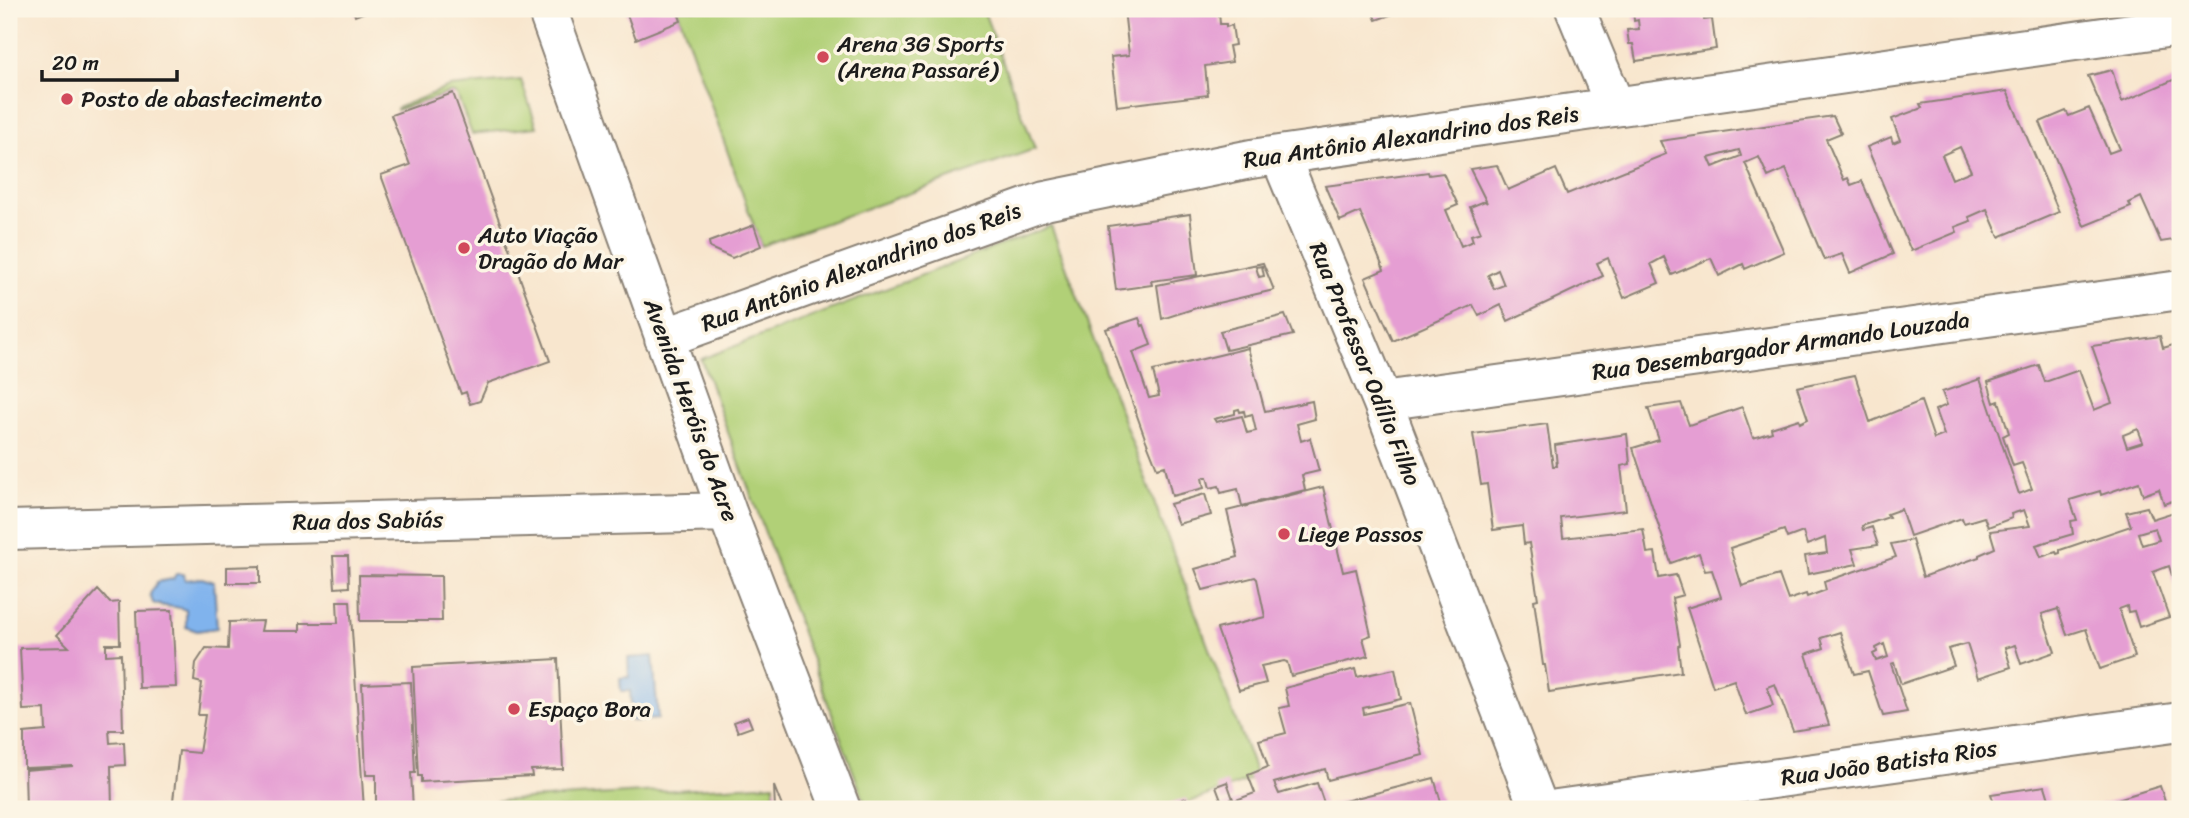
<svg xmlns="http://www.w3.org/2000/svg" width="2189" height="818" viewBox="0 0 2189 818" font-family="Sriracha,sans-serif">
  <rect width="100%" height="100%" fill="#fcf5e5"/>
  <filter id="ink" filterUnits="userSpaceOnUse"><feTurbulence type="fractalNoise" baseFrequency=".0143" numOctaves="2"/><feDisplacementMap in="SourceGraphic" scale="14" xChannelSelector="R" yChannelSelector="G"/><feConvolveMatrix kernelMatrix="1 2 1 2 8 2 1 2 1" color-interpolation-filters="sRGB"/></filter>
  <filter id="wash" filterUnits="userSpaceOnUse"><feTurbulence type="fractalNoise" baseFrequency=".00686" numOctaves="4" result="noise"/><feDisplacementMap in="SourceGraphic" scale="28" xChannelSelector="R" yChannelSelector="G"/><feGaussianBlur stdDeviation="1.57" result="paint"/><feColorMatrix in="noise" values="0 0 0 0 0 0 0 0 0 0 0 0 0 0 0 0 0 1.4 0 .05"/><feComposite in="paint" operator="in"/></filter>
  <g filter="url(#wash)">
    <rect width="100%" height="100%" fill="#f8e6ce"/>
    <path fill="#b1d077" stroke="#66764a" stroke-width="2" d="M677 9H983L1035 149 761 246Z
      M521 80 537 127 472 134 457 95 452 92 397 110V108L449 87Z
      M1051 226 1257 777 1171 809H867L701 359Z
      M774 784 775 809H497L496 801Z"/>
    <path fill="#80b3ed" stroke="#4e6884" stroke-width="2" d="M176 574H184L185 580 202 578 214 582 217 628 197 631 186 627V610C174 605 165 608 153 603L150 594 157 582 173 579Z
      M653 656 658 719 632 721 630 691H621L620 678 629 677 628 658Z"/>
    <g id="blocks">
      <path fill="#e59ed3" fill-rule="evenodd" d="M353 9H373L355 16Z
        M625 9H677L681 21 636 39Z
        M1124 9H1210L1211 12H1219L1220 24H1226V27L1232 25 1235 45 1229 46 1232 62 1205 66 1208 95 1117 106 1111 57 1129 55Z
        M1371 9H1407L1376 20Z
        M1633 9H1687V13L1703 11 1704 20 1712 19 1716 49 1636 61 1633 44H1629L1627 30 1639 29 1638 20 1634 21Z
        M1807 9H1837V10L1808 14Z
        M2112 70 2122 102 2180 77V239L2161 242 2141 197 2129 203 2131 207 2084 226 2040 122 2066 111 2069 116 2089 108 2109 153 2120 149 2088 76Z
        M2007 91 2059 212 1999 237 1987 209 1969 217 1971 221 1955 227 1957 232 1911 251 1867 147 1891 137 1893 143 1900 140 1892 119 1922 108 1920 104ZM1960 147 1971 171 1952 179 1942 155Z
        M453 93 550 361 488 383 480 401 470 404 466 392 461 394 381 175 410 165 391 115Z
        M1833 116 1841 133 1826 139 1844 180 1848 178 1851 185 1862 181 1893 254 1850 273 1842 254 1824 260 1786 169 1768 177 1759 157 1745 163 1784 252 1745 269 1743 264 1719 276 1711 258 1672 275 1664 257 1651 264 1659 283 1624 298 1608 258 1597 263 1603 276 1508 321 1501 305 1479 316 1473 305 1393 341 1365 278 1384 270 1360 212 1340 221 1325 186 1428 172 1429 175 1443 173 1458 205 1446 210 1461 246 1473 241 1471 235 1481 232 1470 207 1485 201 1487 203 1470 169 1497 165 1508 190 1556 169 1567 194 1666 154 1660 141ZM1739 150 1741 156 1713 167 1709 158ZM1498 270 1504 285 1494 289 1488 275Z
        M9 154H13V186H9Z
        M1190 214 1197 275 1151 281 1152 285 1116 290 1108 226Z
        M754 225 761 246 732 258 710 248 709 242Z
        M1263 263 1274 290 1196 308 1162 319 1157 285ZM1262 266 1264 276 1259 277 1256 267Z
        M1285 315 1293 335 1226 350 1220 331Z
        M1139 318 1142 326 1144 325 1151 345 1133 352 1149 398 1159 396 1153 371 1248 348 1265 411 1312 401 1315 419 1297 424 1301 441 1310 438 1319 471 1302 475 1305 490 1242 506 1238 489 1221 493 1219 486 1210 488 1207 477H1204L1202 478 1204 488 1172 496 1165 466 1157 468 1145 438 1106 329ZM1239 409 1240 412 1244 411 1245 416 1252 414 1256 431 1247 433 1242 416 1216 422 1214 419 1235 414V410Z
        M2160 336 2163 348 2180 343V498L2164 504 2159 489 2143 495 2139 482 2101 495 2100 491 2070 500 2077 520 2071 521 2073 534 2036 545 2041 557 2056 552 2057 554 2060 553V550L2131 526 2126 512 2147 507 2152 519 2180 510V600L2169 566 2153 572 2169 617 2139 627 2134 611 2128 612 2127 606 2119 609 2135 657 2100 669 2086 629 2067 635 2058 609 2042 614 2055 652 2021 664 2015 645 2005 648 2011 667 1978 678 1967 644 1948 649 1954 666 1901 684 1894 663 1891 664 1907 712 1883 716 1868 671 1854 674 1840 632 1821 638 1824 648 1806 654 1829 725 1793 731 1775 684 1767 687 1773 706 1746 715 1734 680 1713 687 1687 608 1721 597 1712 570 1705 571 1699 553 1671 563 1633 448 1659 440 1648 408 1681 403 1689 425 1742 407 1753 438 1772 432 1771 428 1799 419 1800 423 1808 419 1797 387 1855 375 1870 422 1921 401 1934 439 1944 435 1935 410 1947 405 1942 392 1980 379 2019 494 2032 489 2022 463 2013 466 2003 436 2009 433 1999 401 1994 403 1988 382 2039 365 2045 382 2079 370 2094 410 2112 403 2092 346ZM2138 429 2143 442 2127 447 2123 435ZM1901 509 1910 536 1962 518 1964 523 1984 517 1988 527 2012 518 2011 514 2024 510 2030 526 1990 531 1995 548 1979 555V557L1923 577 1912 540 1891 544 1896 557 1824 582 1826 590 1807 597 1806 594 1788 600 1779 575 1742 586 1730 548 1784 530 1787 538 1803 532 1807 545 1825 538 1827 553 1805 556 1808 574 1857 564 1852 549 1878 545 1872 527 1863 530 1862 526 1889 517 1887 514ZM2155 528 2159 540 2142 545 2138 533ZM1884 644 1888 657 1876 661 1873 654 1877 652 1876 648Z
        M1547 424 1553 466H1557L1555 445 1627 434 1630 464 1621 466 1626 510 1561 518 1563 538 1643 529 1647 553 1655 552 1659 578 1676 575 1683 595 1672 598 1680 645 1678 646 1681 672 1549 692 1545 665H1543L1534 600 1538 599 1529 543 1524 544 1522 526 1493 530 1487 484 1481 485 1473 434Z
        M1323 487 1343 572 1356 569 1371 635 1363 638 1368 656 1291 676 1287 662 1284 661 1261 666 1266 683 1239 690 1217 629 1265 617 1257 579 1255 577 1203 590 1195 569 1238 557 1227 511Z
        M1205 494 1211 515 1178 524 1170 504Z
        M333 556H348L349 587 335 588Z
        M260 566V583H227V567Z
        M359 575 441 576 442 621H360Z
        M98 590 110 603 119 602 120 644H106V655L121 654 123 730H109L110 743 124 742 125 765 111 766 112 809H26L25 770 73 766 24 768V733L46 731 45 709 23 710 20 648 69 647 57 635Z
        M337 601H350L364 809H172L179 751 199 753 205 715H198L202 683 194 681 196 663 206 648 228 649 229 622 263 621 261 631H300V623H338Z
        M172 610 176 687 139 688 136 611Z
        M558 659 563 769 531 770 532 776 421 782V776H418L413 667Z
        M1355 669 1357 677 1395 669 1401 699 1363 708 1364 714 1410 703 1423 755 1328 780 1325 769 1274 783 1279 794 1317 783 1325 806 1434 778 1443 809H1212L1255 793 1248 775 1268 767 1259 740 1286 733 1279 708 1289 706 1285 688Z
        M411 682 415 773H411L413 809H376V775H366L362 684Z
        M748 717 752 727 738 732 734 722Z
        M1227 782 1233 799 1222 802 1216 786Z
        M774 786 783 809H775Z
        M2045 786 2052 809H1996L1991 794Z
        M2160 786 2167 808 2180 804V809H2085Z
        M1186 798 1189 809H1158L1165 806Z"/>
    </g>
  </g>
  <g filter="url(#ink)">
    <use href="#blocks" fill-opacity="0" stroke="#8a8175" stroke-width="2"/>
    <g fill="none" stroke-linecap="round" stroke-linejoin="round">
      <g stroke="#8a8175" stroke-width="42">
        <path id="street" d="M547 9 727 512 841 809
          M1575 9 1615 106
          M1280 156 1382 401 1539 809
          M664 338 1045 201 1251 159 2180 26
          M1382 401 2180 290
          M9 530 727 512
          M1557 809 2180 722"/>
      </g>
      <use href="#street" stroke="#fff" stroke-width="38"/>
    </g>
  </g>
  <g fill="#d1495b" stroke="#fcf5e5" stroke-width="2.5">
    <circle cx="823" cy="57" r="7"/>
    <circle cx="67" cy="99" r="7"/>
    <circle cx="464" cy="248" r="7"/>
    <circle cx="1284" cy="534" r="7"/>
    <circle cx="514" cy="709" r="7"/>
  </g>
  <g text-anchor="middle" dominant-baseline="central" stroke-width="7" stroke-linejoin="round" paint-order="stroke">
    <g font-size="23" fill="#1c1c1c" stroke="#fcf5e5" text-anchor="start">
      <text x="837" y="44">Arena 3G Sports<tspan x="837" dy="26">(Arena Passaré)</tspan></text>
      <text x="81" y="99">Posto de abastecimento</text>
      <text x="478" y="235">Auto Viação<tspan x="478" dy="26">Dragão do Mar</tspan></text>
      <text x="1298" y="534">Liege Passos</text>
      <text x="528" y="709">Espaço Bora</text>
    </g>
    <g font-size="23" fill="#1c1c1c" stroke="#fcf5e5">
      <text transform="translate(1411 137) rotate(-8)">Rua Antônio Alexandrino dos Reis</text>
      <text transform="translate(861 267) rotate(-20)">Rua Antônio Alexandrino dos Reis</text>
      <text transform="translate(1781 346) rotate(-8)">Rua Desembargador Armando Louzada</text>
      <text transform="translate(1365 364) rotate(68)">Rua Professor Odílio Filho</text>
      <text transform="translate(691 410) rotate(70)">Avenida Heróis do Acre</text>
      <text transform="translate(368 521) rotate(-1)">Rua dos Sabiás</text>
      <text transform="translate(1889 763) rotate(-8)">Rua João Batista Rios</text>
    </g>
  </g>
  <rect width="2189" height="818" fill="none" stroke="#fcf5e5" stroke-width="35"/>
  <path d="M42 70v10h135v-10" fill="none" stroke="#1c1c1c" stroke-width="3.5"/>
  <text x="52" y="70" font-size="21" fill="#1c1c1c" stroke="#fcf5e5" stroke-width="5" paint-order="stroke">20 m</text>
</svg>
